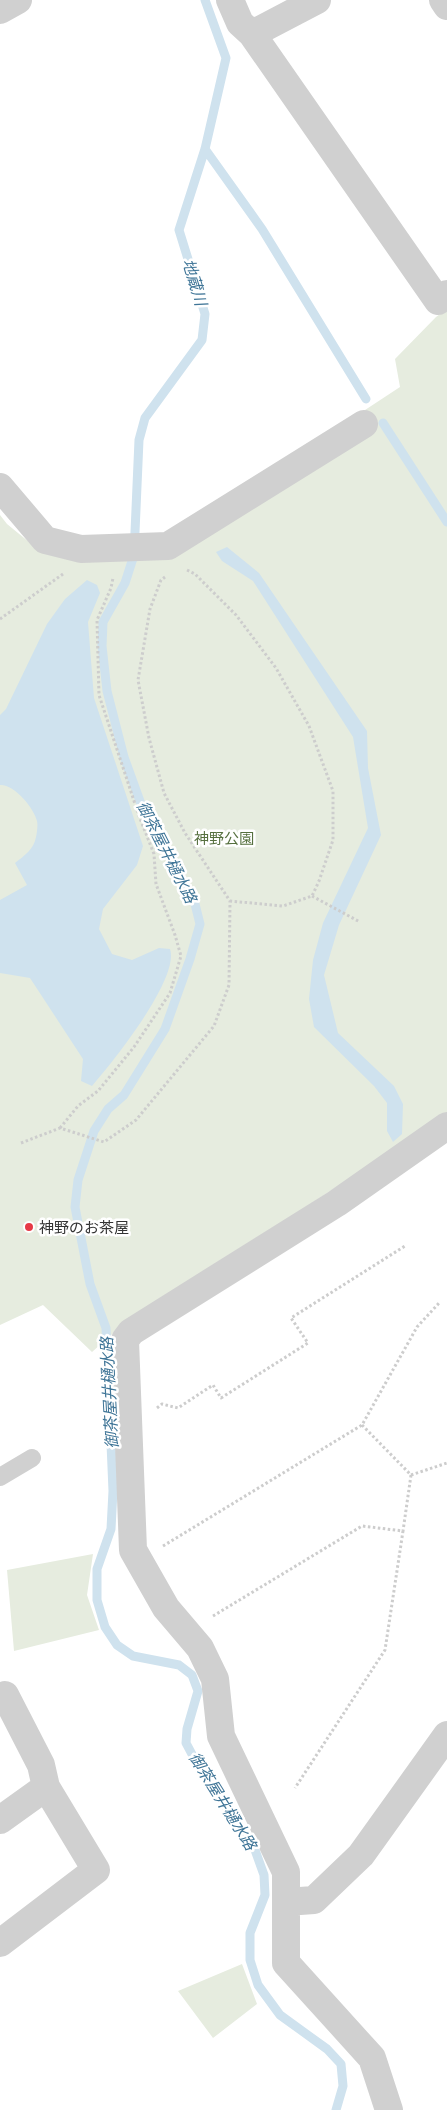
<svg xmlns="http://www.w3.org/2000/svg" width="447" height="2110" viewBox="0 0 447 2110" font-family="'Golos Text','Noto Sans JP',sans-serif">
  <rect width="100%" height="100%" fill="#fff"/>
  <path fill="#e6ecdf" d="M447 309V1115L118 1329 92 1352 43 1305 0 1325V515L7 524 40 551H180L373 425 365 410 400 387 395 359 436 317Z
    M93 1554 87 1595 99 1630 14 1651 7 1570Z
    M242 1964 257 2004 213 2038 178 1991Z"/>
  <path fill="#cfe2ee" d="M227 547 259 573 367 731 368 768 381 835 339 925 324 975 338 1033 394 1086 403 1104 402 1134 393 1142 387 1131V1103L374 1086 314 1027 309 999 313 960 323 923 368 828 353 737 253 581 222 561 216 552Z
    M87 580 97 585 100 593 88 622 94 698 143 846 137 865 103 909 99 929 112 954 132 960 159 948 170 949C180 978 113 1062 92 1086L81 1081 83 1059 30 978 0 973V900L27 885 15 863C24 856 34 849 36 837 37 833 38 825 37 821 34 808 14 784 0 785V715L6 709 47 624 65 599Z"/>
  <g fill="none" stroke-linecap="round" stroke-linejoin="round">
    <path stroke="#cfe2ee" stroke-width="9" d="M205 0 226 58 205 149 179 230 205 314 202 340 145 418 139 440 134 555 125 583 103 622 102 646 107 691 124 757 145 815 194 900 200 924 190 959 165 1029 124 1095 108 1109 94 1131 78 1180 75 1207 90 1284 106 1328 109 1396 113 1491 111 1529 97 1569V1600L105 1627 117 1645 133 1656 179 1665 192 1675 198 1691 187 1729 186 1743 194 1758 255 1850 264 1875 265 1895 250 1933V1960L258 1985 280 2015 327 2049 341 2064 343 2086 336 2110
      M205 149 262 229 366 399
      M383 423 447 522"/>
    <path stroke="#cdcdcd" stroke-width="3" stroke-dasharray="2.5 2.5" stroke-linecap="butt" d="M187 570 195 574 236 615 276 668 309 726 333 791V840L319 881 312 896 283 906 230 901
      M0 619 63 574
      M312 896 360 922
      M60 1128 78 1106 98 1091 134 1047 170 993 181 956 175 935 156 884 154 854 139 816 99 695 97 620 111 588 113 578
      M21 1143 60 1128 104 1142 136 1120 214 1026 229 985 230 901 185 833 164 793 149 738 138 680 150 609 161 580 165 577
      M157 1408 162 1404 178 1408 213 1385 221 1398 308 1343 291 1318 405 1246
      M362 1425 411 1475 403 1531
      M411 1475 447 1463
      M163 1546 362 1425 417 1327 440 1302
      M213 1616 362 1526 403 1531 385 1650 295 1788"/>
    <path stroke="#d0d0d0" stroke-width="18" d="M0 1477 32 1458"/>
    <path stroke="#d0d0d0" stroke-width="28" d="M230 0 240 23 252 34 438 301 447 294
      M443 0 447 6
      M252 34 317 0
      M0 487 45 540 81 549 168 546 364 424
      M0 1698 5 1695 41 1765 46 1787
      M0 1820 46 1787 96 1870 0 1943
      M286 1902 314 1900 361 1855 447 1735
      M389 2110 372 2058 286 1963V1872L221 1736 215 1679 200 1648 166 1608 133 1550 125 1340 131 1332 337 1203 447 1126"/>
    <path stroke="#d0d0d0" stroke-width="28" d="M0 10 18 0"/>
  </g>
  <circle fill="#e63946" stroke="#fff" stroke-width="2" cx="29" cy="1227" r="5"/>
  <g text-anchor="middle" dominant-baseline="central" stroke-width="5" stroke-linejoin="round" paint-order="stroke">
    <g font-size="15" fill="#56703f" stroke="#fff">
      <text x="224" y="838">神野公園</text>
    </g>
    <g font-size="15" fill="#333" stroke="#fff" text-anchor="start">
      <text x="39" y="1227">神野のお茶屋</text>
    </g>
    <g font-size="16" font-style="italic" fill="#3f7597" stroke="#fff">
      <text transform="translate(195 282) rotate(73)">地蔵川</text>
      <text transform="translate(167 852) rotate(63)">御茶屋井樋水路</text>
      <text transform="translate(109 1393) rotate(-93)">御茶屋井樋水路</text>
      <text transform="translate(223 1801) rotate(58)">御茶屋井樋水路</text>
    </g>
  </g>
</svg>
